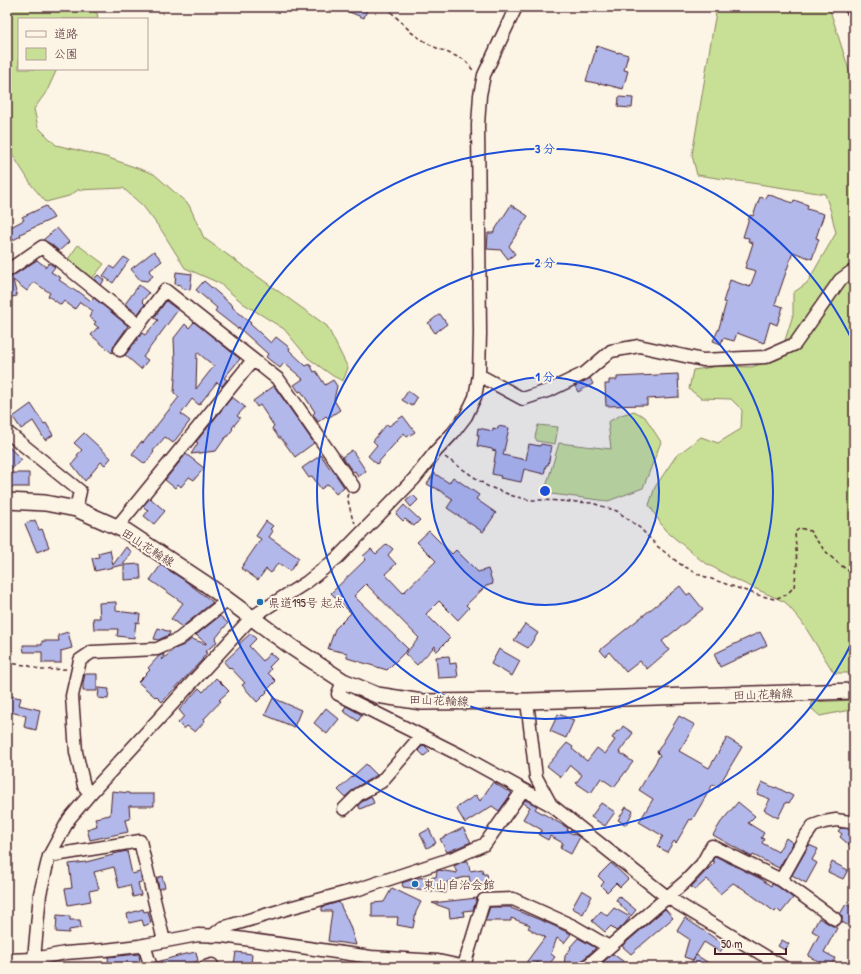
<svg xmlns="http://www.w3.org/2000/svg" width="861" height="974" viewBox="0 0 861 974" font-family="'Patrick Hand','Klee One',sans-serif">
  <rect width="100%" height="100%" fill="#fcf5e5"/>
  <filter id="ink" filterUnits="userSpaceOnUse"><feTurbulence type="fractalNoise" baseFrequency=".025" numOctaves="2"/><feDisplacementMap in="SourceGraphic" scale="8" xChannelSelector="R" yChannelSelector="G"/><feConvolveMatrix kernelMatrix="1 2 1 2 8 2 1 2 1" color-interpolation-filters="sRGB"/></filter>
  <g filter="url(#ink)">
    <path fill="#c8e096" stroke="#898060" d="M7 7H86L97 13 98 19H19V69H57L47 91 34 109 38 127 56 145 106 157 154 174 189 205 204 238 327 326 348 368 343 381 333 376 308 358 284 329 244 304 219 283 185 268 162 231 143 206 123 188 78 190 69 196 46 202 33 187 7 146Z
      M717 7H829L854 86V673H834L802 622 785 602 734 579 702 561 665 530 649 505 655 487 676 456 701 437 718 443 741 429 742 410 731 399 701 398 689 389 693 370 719 366 751 367 779 359 793 315V293L807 283 836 233 831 212 825 194 697 175 692 155 713 29Z
      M78 245 104 264 91 280 66 262Z
      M634 411 645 417 661 442 643 488 608 501 551 494 546 487 559 443 611 449 608 422 621 415Z
      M538 425 558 427 555 444 537 441 535 437Z
      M854 700V714L850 710 820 716 812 709 811 702Z"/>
    <path fill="#b2b8ea" stroke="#4a1f2b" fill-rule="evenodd" d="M337 7H368L364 18Z
      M597 46 618 53V52L628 55 624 70 628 71 623 89 600 83V84L586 81 589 71Z
      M619 97 633 98 632 108 618 107Z
      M767 194 793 203 794 200 808 205 807 209 824 214 816 238 819 239 812 259 793 252 775 304 783 307 777 325 770 322 764 343 737 333 734 341 723 338 721 344 713 341 719 328 726 303 723 302 730 280 750 287 756 271 745 268 753 243 748 241 749 238 743 237 750 215 753 216 760 197 766 199Z
      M511 205 528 216 509 246 515 254 508 259 501 250 487 249 488 233H493Z
      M46 206 54 218 20 234 21 236 7 243V229L24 220 22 217Z
      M57 228 69 242 59 251 51 244 43 240Z
      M154 251 162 261 149 271 153 276 147 281 140 280 131 269Z
      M124 257 129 260 113 283 103 276 110 266 114 269Z
      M37 260 46 267 49 263 55 267 51 272 61 278 59 280 77 292 78 291 91 301 94 298 128 326 114 346 113 349V352L112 353 91 335 97 328H99L94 324 96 322 89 317 93 311 80 302 75 309 64 301 61 305 48 296 50 293 34 282 27 291 13 280 17 296 7 298V278L11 277Z
      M176 272 192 274 190 290 181 288V285L175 284Z
      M98 275 104 280 101 285 94 279Z
      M204 281 233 306 232 307 251 323 250 324 271 343 276 337 290 348 289 350 306 366 310 364 314 372 316 371 325 385 333 380 337 386 334 400 340 410 328 418 326 416 318 422 313 414 315 412 301 391 299 392 294 385 303 379 284 363 280 368 266 357 268 354 239 328 238 329 215 311 217 308 196 290Z
      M139 285 149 293 142 301 145 304 138 314 125 304Z
      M166 301 178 310 143 357 148 360 141 369 125 355 142 333 145 335 158 320 154 318Z
      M440 314 447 324 435 333 428 323Z
      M194 322 240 359 224 378 227 380 222 386 217 382 199 405 192 399 181 414 190 421 173 443 165 437 153 451 154 452 145 464 132 454 141 442 143 443 179 397 174 393 176 363H175L174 338 185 324 189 328ZM197 352 214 366 196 389Z
      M678 374 679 397 647 399V405L606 406 605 384H609V380H617V377Z
      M590 378 593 384 578 392 575 386Z
      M274 386 314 443 295 457 281 438H279L272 428 274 426 260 405 257 407 253 401Z
      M408 391 417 398 412 406 402 400Z
      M232 397 245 407 237 416 240 418 232 428 233 429 226 438H225L216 451 191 454 198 443 196 442Z
      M31 404 44 424 46 423 53 435 45 440 33 421 21 429 13 417Z
      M403 416 415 432 407 437 404 433 377 464 368 456 377 445 373 441 387 424 389 426Z
      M498 426 509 428 503 455 526 460 529 444 540 446 541 444 552 446 548 465H546L544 474 524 469 521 482 500 478 501 476 492 474 496 451 492 450V449L477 446 479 435H477L478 428 493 431V428L498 429Z
      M84 433 111 458 105 465 101 462 85 481 72 464 78 457 77 455 82 450 74 443Z
      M7 445 22 460 7 473H29V487H7Z
      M352 450 366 471 358 477 355 471 353 472 342 457Z
      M186 454 204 468 194 480 189 477 181 487 178 484 175 488 165 480Z
      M321 455 331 470 332 469 344 487 336 494 328 484 321 489 312 476 309 478 302 468Z
      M434 473 449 483 453 477 479 495 476 499 496 513 483 532 447 508 453 499 434 487V488L427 484Z
      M413 495 418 500 411 507 406 501Z
      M150 498 165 511 154 524 144 516 148 511 143 506Z
      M404 505 420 520 414 526 405 519 403 521 396 514Z
      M35 520 39 530 42 529 49 547 37 552 25 524Z
      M266 521 273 526 270 529 273 531 269 537 299 558 290 571 278 563 271 573 266 569 258 580 241 568 261 539 256 536Z
      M429 531 452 554 456 550 478 572 488 569 493 584 486 586 466 605 469 608 458 620 439 601 426 614 450 638 436 652 435 646 417 665 405 654 419 638 366 584 354 596 408 649 387 670 347 658V653L328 649 335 629 351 613 331 593 366 559 363 556 371 549 376 554 387 544 393 549 388 555 396 564 385 574 403 593 436 561 417 542Z
      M126 547 132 552 123 565 95 571 92 558 99 557 98 553 110 550 113 565Z
      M140 564 141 579 124 580V565Z
      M161 565 184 580 213 602 182 627 171 619 183 603 150 580Z
      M680 586 687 595 690 593 703 609 662 641 669 650 647 669 640 661 626 672 609 652 605 656 600 650Z
      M116 602V611L140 614 139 623 136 622 134 638 117 636 118 629H94L93 618H100L99 603Z
      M220 616 228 623 215 639 217 642 205 652 207 653 202 659H203L162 702 156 696 155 697 138 682 150 670 148 668 159 656 164 654 162 660 174 649 184 645 192 639 206 644V643L196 635Z
      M525 624 538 633 528 648 514 640Z
      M158 628 170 632 169 635 158 640 154 639Z
      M68 632 72 648 61 651V663H42V652H24L23 645H42V641H59L58 635Z
      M760 632 767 645 720 667 714 654Z
      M251 633 256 639 249 646 263 661 270 653 277 659 269 667 271 669 268 673 276 681 266 691 267 692 257 702 242 685 245 683 230 667 229 668 224 662 241 646 239 644Z
      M499 649 520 661 512 676 491 664Z
      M449 656 450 664 456 663 458 677 438 678 436 657Z
      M85 674H97V691H83V683Z
      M216 678 229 691 219 700 221 701 204 719 205 721 195 732 187 726 184 729 178 723 184 716 179 710 199 688 203 692Z
      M99 688 109 689 108 699 98 698Z
      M11 696 21 698 19 705 40 710 36 730 24 727 26 716 7 711Z
      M273 698 301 710 294 727 265 715Z
      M346 706 362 715 358 721 343 711Z
      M326 708 339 719 327 734 314 723Z
      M558 714 574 720 566 738 550 731Z
      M679 716 695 725 679 751 709 768 727 738 742 747 718 787 713 784 692 820 690 819 676 843 674 841 667 852 657 846 663 836 639 822 653 799 639 790 660 755 657 752Z
      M623 726 633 733 619 752 633 762 614 787 601 778 591 793 576 783 582 775 570 765 561 777 547 766 567 743 573 747 572 749 587 761 597 748 605 754 615 740 612 738 617 731 619 732Z
      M424 745 430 751 424 756 418 750Z
      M366 764 377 775 355 788 345 797 338 790Z
      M493 782 507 791 508 790 512 793 499 811 492 806 465 823 456 808 476 795 480 801Z
      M762 782 775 788 776 787 793 796 789 803 786 802 778 818 764 810 770 799 757 794Z
      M112 791 129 793V794H154V806H129L130 819 125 820 128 832 90 840 87 829 97 826 95 818 110 815Z
      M371 796 374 803 360 809 358 805 364 800Z
      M525 800 537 806 535 809 568 828 567 831 580 837 571 854 560 848 563 843 550 836 548 840 539 835 542 830 523 819 530 807 523 803Z
      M738 802 755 816 748 823 764 833 761 838 764 839 762 843 778 852 786 838 793 843 779 868 753 855 752 857 713 835 721 822Z
      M601 803 615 812 605 826 591 817Z
      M626 807 633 811 626 825 618 820Z
      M463 828 471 842 447 852 440 839Z
      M841 828 854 829V849L840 837 842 834 838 831Z
      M429 829 436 843 427 848 420 834Z
      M809 845 818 849 812 860 817 863 806 883 792 875Z
      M127 851 132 874 140 872 142 882 138 883 141 895 133 897 130 885 119 888 114 867 94 872 99 889 89 891 91 901 68 905 65 889 72 888 69 864 86 862 113 855V854Z
      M715 856 761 879 771 886 772 884 777 886 793 898 781 913 777 909 775 912 742 888 733 883 720 894 707 879 695 890 691 887 708 869 715 862 712 861Z
      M464 861H468L470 871 482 869 483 874H487L489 884 471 888 469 876 447 882 446 893 403 887 402 883 416 878 436 877 437 871 439 870 457 873 454 866Z
      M832 862 848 870 843 879 828 872Z
      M611 863 628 879 620 887 616 883 607 892 601 886 604 882 598 876Z
      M162 876 165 887 159 889 157 878Z
      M392 888 421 902 416 912 413 928 397 925 398 917H372V903L384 902Z
      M582 890 592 896 583 914 572 908Z
      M619 896 636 910 631 916 616 900Z
      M477 898 473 910 463 911 464 916 450 918 449 909 432 903Z
      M339 902 350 926 356 945 328 941 332 911H322V907Z
      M846 904 854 909V929L842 922V916L840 914Z
      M490 907H511V908L550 924 571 934 564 943 557 938 551 954 555 957 547 967H544L537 962 534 967H530L525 964 545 937 532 931V930L528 928 530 925 511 918V921H485Z
      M614 908 630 917 623 926 616 931 611 926 605 932 592 921 601 911 607 916Z
      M143 909 144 912 148 911 151 923 144 926 142 920 129 923 127 914Z
      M665 909 673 918 631 954 622 946Z
      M57 915 70 916V920H80L81 928 69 930V933L56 932Z
      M685 918 725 945 720 952 704 942 693 960 684 957 689 939 677 931Z
      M819 918 831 925 837 928 824 952 835 958 831 967H829L808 956 819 935 812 931Z
      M578 938 596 948 581 961 579 964V967H564L565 956 571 948 570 947Z
      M782 940 789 944 785 950 778 946Z
      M196 952 198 961 184 965 185 967H158L157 962 181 955Z
      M236 952 252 954 251 966 234 964Z
      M139 954 140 964 109 967 108 957Z
      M612 954H613L631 967H598Z
      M696 955 715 967H688Z"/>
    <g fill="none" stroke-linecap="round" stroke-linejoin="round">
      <g stroke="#4a1f2b" stroke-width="15">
        <path id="minor" d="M7 271 42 247 139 325
          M120 350 165 290 279 380 353 486
          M479 375 523 399 550 390 585 373 611 351 639 346 703 360 765 357 795 344 840 280 854 270
          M7 432 80 491 76 509
          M117 527 253 360
          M343 681 338 694 460 755 551 805 667 897 783 967
          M527 701 536 777 551 805
          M90 794 84 786 76 752 72 696 80 660 92 652 157 649 179 639 228 600
          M344 809 359 794 381 782 421 736
          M49 856 140 841 164 941
          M781 880 805 837 813 826 824 822 836 820 850 822
          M212 936 222 928 289 908 359 889 456 857 485 844 523 790
          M144 945 151 967
          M7 960 34 959 65 953 105 950 139 946 198 935 223 936 371 957 438 961 466 967
          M464 966 484 900 513 899 573 926 609 947
          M34 967V959L40 894 49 856 69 819 90 794 252 617 307 582 337 558 377 517 414 479 436 451 453 433 466 416 475 397 479 375 480 333 478 125 480 95 484 75 516 7
          M205 967 212 965
          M586 967 686 881 702 864 712 846 781 880 835 919"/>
      </g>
      <g stroke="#4a1f2b" stroke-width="18">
        <path id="major" d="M7 501 45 503 76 509 126 531 206 584 293 648 343 681 377 695 422 702 527 701 854 691"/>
      </g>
      <g stroke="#4a1f2b" stroke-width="20">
        <path id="highway" d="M854 7V8"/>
      </g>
      <path stroke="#4a1f2b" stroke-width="1.5" stroke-dasharray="4 3" stroke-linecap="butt" d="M158 7 163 14
        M386 7 412 33 432 46 465 60 472 69 474 72
        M445 457 487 486 513 496 530 500H543L592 503 617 511 640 528 657 546 680 564 700 575 758 595 774 599 786 595 794 587 797 566 795 532 800 528 810 531C821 548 836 564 854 574
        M348 494 347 496 352 517 355 523
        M7 663 26 665 42 670 67 669"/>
      <use href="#minor" stroke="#fcf5e5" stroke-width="12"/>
      <use href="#major" stroke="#fcf5e5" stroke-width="15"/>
      <use href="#highway" stroke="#fcf5e5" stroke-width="17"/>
    </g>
  </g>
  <circle cx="545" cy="491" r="114" fill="#1d4ed8" fill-opacity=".12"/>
  <g fill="none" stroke="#1d4ed8" stroke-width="2">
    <circle cx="545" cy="491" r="114"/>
    <circle cx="545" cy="491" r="228"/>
    <path d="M854 638A342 342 0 1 1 854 344"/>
  </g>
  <g fill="#1f6fb2" stroke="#fcf5e5" stroke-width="1.5">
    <circle cx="260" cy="602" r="4"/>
    <circle cx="415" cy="884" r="4"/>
  </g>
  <g text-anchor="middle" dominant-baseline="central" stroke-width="4" stroke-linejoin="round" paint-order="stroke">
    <g font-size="12" fill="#4a1f2b" stroke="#fcf5e5">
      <text transform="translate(148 547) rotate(33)">田山花輪線</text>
      <text transform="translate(763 694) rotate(-2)">田山花輪線</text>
      <text transform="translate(439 700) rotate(2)">田山花輪線</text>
    </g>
    <g font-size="12" fill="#4a1f2b" stroke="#fcf5e5" text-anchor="start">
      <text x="268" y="602">県道195号 起点</text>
      <text x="423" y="884">東山自治会館</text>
    </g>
  </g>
  <circle cx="545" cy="491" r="6" fill="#1d4ed8" stroke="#fcf5e5" stroke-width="2"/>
  <g font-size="12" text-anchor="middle" font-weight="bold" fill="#1d4ed8" stroke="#fcf5e5" stroke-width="4" stroke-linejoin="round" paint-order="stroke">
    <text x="545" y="153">3 分</text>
    <text x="545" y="267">2 分</text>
    <text x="545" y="381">1 分</text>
  </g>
  <rect width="861" height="974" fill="none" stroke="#fcf5e5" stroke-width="24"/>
  <rect x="12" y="12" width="837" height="950" fill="none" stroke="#4a1f2b" stroke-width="1.5" filter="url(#ink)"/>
  <rect x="18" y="18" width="130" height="52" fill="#fcf5e5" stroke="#b59f9b"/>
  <rect x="26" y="31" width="20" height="6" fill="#fcf5e5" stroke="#b59f9b"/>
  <text x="54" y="38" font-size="12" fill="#4a1f2b">道路</text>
  <rect x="26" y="48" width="20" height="12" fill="#c8e096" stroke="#b59f9b"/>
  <text x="54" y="58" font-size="12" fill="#4a1f2b">公園</text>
  <path d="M715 948v6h71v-6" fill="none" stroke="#4a1f2b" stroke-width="2"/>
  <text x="721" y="948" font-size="12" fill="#4a1f2b" stroke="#fcf5e5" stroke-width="3" paint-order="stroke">50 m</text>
</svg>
